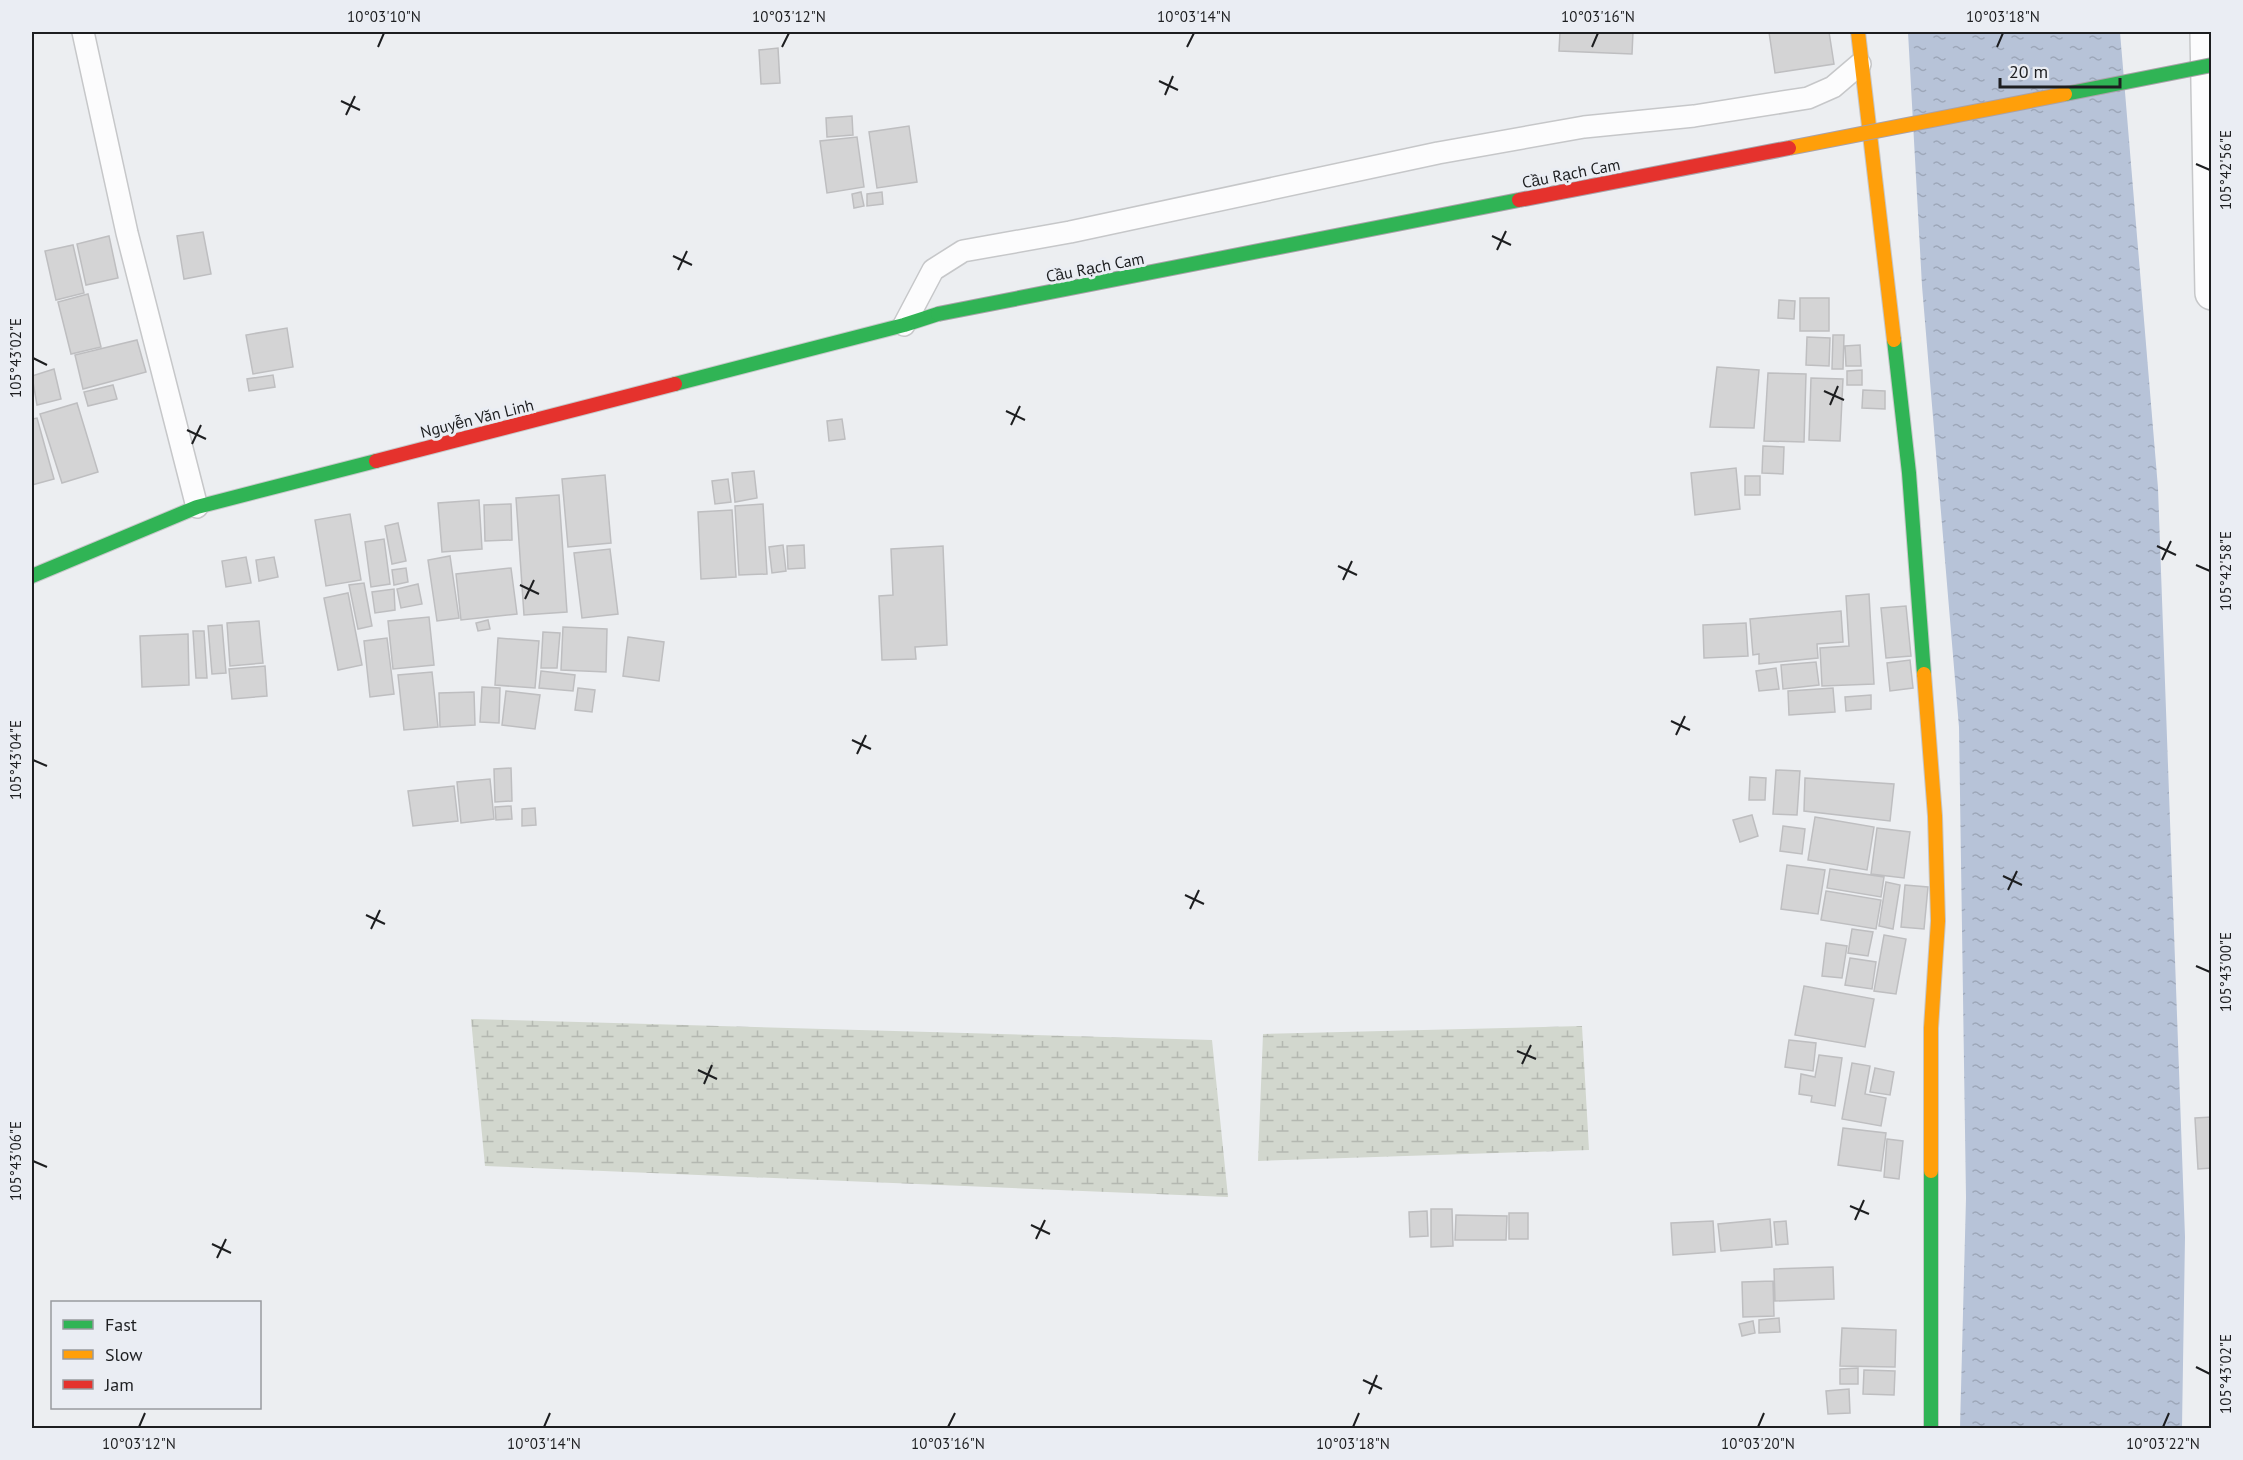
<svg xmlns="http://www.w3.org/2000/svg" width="2243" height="1460" viewBox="0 0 2243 1460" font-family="'PT Sans',sans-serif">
  <defs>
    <pattern id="wetland-marsh" width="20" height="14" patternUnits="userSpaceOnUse" patternTransform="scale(1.5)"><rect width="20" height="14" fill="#d2d7ce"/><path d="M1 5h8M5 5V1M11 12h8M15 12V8" fill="none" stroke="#b4b8b1"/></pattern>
    <pattern id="water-ripples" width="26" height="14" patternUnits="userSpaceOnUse" patternTransform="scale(1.5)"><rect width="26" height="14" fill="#b7c3d8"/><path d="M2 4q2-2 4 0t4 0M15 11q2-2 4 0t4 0" fill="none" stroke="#9da7b9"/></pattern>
  </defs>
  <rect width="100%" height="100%" fill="#eceef1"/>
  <path fill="url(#wetland-marsh)" d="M471 1019 1212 1040 1228 1197 485 1166Z
    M1582 1026 1589 1150 1258 1161 1263 1034Z"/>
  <path fill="url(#water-ripples)" d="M1908 32H2120L2158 488 2185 1237 2182 1428H1960L1966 1198 1959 727 1922 286Z"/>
  <path fill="#d4d4d5" stroke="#bebec0" stroke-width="1.5" d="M1560 32H1633L1632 54 1559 51Z
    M1769 32H1829L1834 64 1775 73Z
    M778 48 780 83 761 84 759 50Z
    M852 116 853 135 827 137 826 118Z
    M909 126 917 182 877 188 869 132Z
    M857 137 864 187 827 193 820 141Z
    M861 192 864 206 854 208 852 194Z
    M882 192 883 204 867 206V194Z
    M203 232 211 274 184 279 177 236Z
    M109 236 118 278 86 285 77 244Z
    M73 245 84 293 56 300 45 251Z
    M88 294 101 347 71 354 58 302Z
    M1800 298H1829V331H1800Z
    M1779 300 1795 301 1794 319 1778 318Z
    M287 328 293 367 253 374 246 335Z
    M1833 335H1844L1843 369H1832Z
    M1807 337 1830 338 1829 366 1806 365Z
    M137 340 146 372 83 389 75 355Z
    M1860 345 1861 366H1846L1845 346Z
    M1717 367 1759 370 1754 428 1710 427Z
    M54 369 61 399 37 405 32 376Z
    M1862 370V385H1847V371Z
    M1768 373 1806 374 1804 442 1764 441Z
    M273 375 275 387 249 391 247 379Z
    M1811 378 1843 379 1840 441 1809 440Z
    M113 385 117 399 88 406 84 392Z
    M1863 390 1885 391V409L1862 408Z
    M77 403 98 472 62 483 40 414Z
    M37 418 54 479 32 485V419Z
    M842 419 845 439 829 441 827 421Z
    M1763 446 1784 447 1783 474 1762 473Z
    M1736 468 1740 509 1695 515 1691 473Z
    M754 471 757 498 735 502 732 473Z
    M605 475 611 543 568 547 562 479Z
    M1745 476H1760V495H1745Z
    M728 479 731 502 715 504 712 481Z
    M559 495 567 612 524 615 516 498Z
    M479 500 482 549 442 552 438 503Z
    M511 504 512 540 485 541 484 505Z
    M763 504 767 574 739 575 735 506Z
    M732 510 736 577 701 579 698 512Z
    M350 514 361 580 326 586 315 520Z
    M398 523 406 561 392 564 385 526Z
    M384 539 390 584 371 587 365 542Z
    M783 545 786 571 772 573 769 547Z
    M804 545 805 568 788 569 787 546Z
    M943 546 947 645 915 647 916 659 882 660 879 596 893 595 891 549Z
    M610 549 618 614 582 618 574 553Z
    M450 556 459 618 437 621 428 560Z
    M246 557 251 583 226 587 222 561Z
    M274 557 278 577 259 581 256 560Z
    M406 568 408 582 394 585 392 570Z
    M511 568 517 614 461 620 456 574Z
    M364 583 372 626 358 629 349 585Z
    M418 584 422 604 401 608 397 589Z
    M394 589 395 610 375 613 372 592Z
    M348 593 362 665 338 670 324 598Z
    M1869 594 1874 684 1822 686 1820 648 1849 646 1846 596Z
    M1906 606 1911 656 1886 658 1881 608Z
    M1841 611 1843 642 1817 644 1818 658 1759 664V654L1753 655 1750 619Z
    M429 617 434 665 393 669 388 621Z
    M488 620 490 629 478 631 476 623Z
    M259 621 263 663 230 666 227 623Z
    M1746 623 1748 656 1704 658 1703 625Z
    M222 625 226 673 212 674 208 626Z
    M563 627 607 629 606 672 561 670Z
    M193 631H204L207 678H196Z
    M543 632 560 633 557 668H541Z
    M188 634 189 685 142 687 140 636Z
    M628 637 664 642 659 681 623 676Z
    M387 638 394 694 370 697 364 641Z
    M498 638 539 641 535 688 495 685Z
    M1910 660 1913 688 1890 691 1887 663Z
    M1816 662 1819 685 1783 689 1781 665Z
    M265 666 267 696 232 699 229 669Z
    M1776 668 1779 689 1759 691 1756 671Z
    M541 671 575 675 573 691 539 688Z
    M432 672 438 727 404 730 398 675Z
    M482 687 500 688 499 723 480 722Z
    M578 688 595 690 592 712 575 710Z
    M1833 688 1835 712 1789 715 1788 691Z
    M506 691 540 695 535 729 502 725Z
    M474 692 475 725 440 727 439 693Z
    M1871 695V709L1846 711 1845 697Z
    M511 768 512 801 495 802 494 769Z
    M1776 770 1800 771 1797 815 1773 814Z
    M1750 777 1766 778 1765 800H1749Z
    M1805 778 1894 784 1890 821 1804 811Z
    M490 779 494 819 461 823 457 782Z
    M454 786 458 821 413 826 408 791Z
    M511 806 512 819 496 820 495 807Z
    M535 808 536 825 522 826V809Z
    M1752 815 1758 836 1740 842 1733 820Z
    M1815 817 1874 827 1867 870 1808 860Z
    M1783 826 1805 829 1802 854 1780 851Z
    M1877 828 1910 832 1904 878 1871 874Z
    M1787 865 1825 870 1818 914 1781 909Z
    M1830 869 1884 877 1881 897 1827 888Z
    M1886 882 1900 885 1893 929 1879 926Z
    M1905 885 1928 887 1924 929 1901 927Z
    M1826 891 1881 900 1876 929 1821 920Z
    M1852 929 1873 932 1868 956 1848 953Z
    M1884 935 1906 939 1896 994 1874 991Z
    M1826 943 1847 946 1842 978 1822 976Z
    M1850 958 1876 962 1872 989 1845 985Z
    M1804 986 1874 999 1865 1047 1795 1035Z
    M1789 1040 1816 1043 1813 1071 1785 1067Z
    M1819 1055 1842 1058 1835 1106 1811 1102 1812 1096 1799 1094 1801 1074 1815 1077Z
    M1852 1063 1870 1066 1865 1094 1886 1098 1881 1126 1842 1119Z
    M1875 1068 1894 1072 1890 1095 1870 1092Z
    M2212 1117V1168L2198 1169 2195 1118Z
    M1843 1128 1886 1133 1881 1171 1838 1165Z
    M1887 1139 1903 1141 1899 1179 1884 1177Z
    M1431 1209H1452L1453 1246 1431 1247Z
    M1427 1211 1428 1236 1410 1237 1409 1212Z
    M1509 1213H1528V1239H1509Z
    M1456 1215 1507 1216 1506 1240H1455Z
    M1770 1219 1772 1247 1721 1251 1718 1224Z
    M1713 1221 1715 1252 1673 1255 1671 1223Z
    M1786 1221 1788 1244 1776 1245 1774 1222Z
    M1833 1267 1834 1299 1775 1301 1774 1269Z
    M1773 1281 1774 1316 1743 1317 1742 1282Z
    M1779 1318 1780 1332 1759 1333V1320Z
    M1753 1321 1755 1333 1742 1336 1739 1324Z
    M1842 1328 1896 1330 1895 1367 1840 1366Z
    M1858 1368V1384H1840V1369Z
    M1864 1370 1895 1371 1894 1395 1863 1394Z
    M1849 1389 1850 1413 1828 1414 1826 1391Z"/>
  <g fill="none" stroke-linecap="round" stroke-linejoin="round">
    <g stroke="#c6c7c9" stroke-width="24">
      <path id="lane" d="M83 32 127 233 197 507
        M904 325 933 270 963 251 1070 232 1438 153 1584 127 1694 116 1808 98 1833 87 1860 64"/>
    </g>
    <g stroke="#c6c7c9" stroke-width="36">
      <path id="street" d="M2207 32 2212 293"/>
    </g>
    <g stroke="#c6c7c9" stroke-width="16">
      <path id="fast" d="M1894 340 1909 473 1924 674
        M675 384 904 325 938 314
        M32 576 197 507 376 461
        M1931 1171V1428"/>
    </g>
    <g stroke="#c6c7c9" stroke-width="16">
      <path id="slow" d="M1858 32 1894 340
        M1924 674 1935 816 1938 921 1931 1028V1171"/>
    </g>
    <g stroke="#c6c7c9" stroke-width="16">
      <path id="jam" d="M376 461 675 384"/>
    </g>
    <use href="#lane" stroke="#fcfcfd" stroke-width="21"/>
    <use href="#street" stroke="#fcfcfd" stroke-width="33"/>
    <use href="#fast" stroke="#30b455" stroke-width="14"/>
    <use href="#slow" stroke="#ff9f0a" stroke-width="14"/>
    <use href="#jam" stroke="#e5322d" stroke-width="14"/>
    <g stroke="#a9a2a9" stroke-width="16" stroke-linecap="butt">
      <path id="fast-bridge" d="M2065 94 2212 65
        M938 314 1519 200"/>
    </g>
    <g stroke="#a9a2a9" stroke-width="16" stroke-linecap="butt">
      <path id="slow-bridge" d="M1789 148 2065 94"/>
    </g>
    <g stroke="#a9a2a9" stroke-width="16" stroke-linecap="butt">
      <path id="jam-bridge" d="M1519 200 1789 148"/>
    </g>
    <use href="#fast-bridge" stroke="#30b455" stroke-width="14"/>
    <use href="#slow-bridge" stroke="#ff9f0a" stroke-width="14"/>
    <use href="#jam-bridge" stroke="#e5322d" stroke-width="14"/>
  </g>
  <path fill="none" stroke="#1d1e20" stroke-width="2" d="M378 47 384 33M782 47 789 33M1187 47 1194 33M1592 47 1598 33M1997 47 2003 33M1159 81 1178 90M1165 95 1173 76M341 101 360 110M346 115 355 96M2196 164 2210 170M1492 236 1511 245M1497 250 1506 231M673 256 692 265M678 270 687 251M33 358 47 365M1824 391 1844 400M1830 405 1838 386M1006 411 1025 420M1011 425 1020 406M187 430 206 439M192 444 201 425M2157 546 2176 555M2162 560 2171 541M2196 565 2210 571M1338 566 1357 575M1343 580 1352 561M520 585 539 594M525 599 534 580M1671 721 1690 730M1676 735 1685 716M852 740 871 749M857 754 866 735M33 760 47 766M2003 876 2022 885M2008 890 2017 871M1185 895 1204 904M1190 909 1199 890M366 915 385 924M371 929 380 910M2196 966 2210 972M1517 1051 1536 1059M1522 1064 1531 1045M698 1070 717 1079M704 1084 712 1065M33 1161 47 1167M1850 1206 1869 1214M1855 1220 1864 1200M1031 1225 1050 1234M1036 1239 1045 1220M212 1244 231 1253M217 1258 226 1239M2196 1367 2210 1374M1363 1380 1382 1389M1369 1394 1377 1375M139 1427 145 1413M544 1427 550 1413M948 1427 955 1413M1353 1427 1359 1413M1758 1427 1764 1413M2163 1427 2169 1413"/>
  <g text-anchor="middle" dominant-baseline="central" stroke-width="6" stroke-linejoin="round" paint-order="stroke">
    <g font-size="16" fill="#1d1e20" stroke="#eaedf3">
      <text transform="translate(1571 173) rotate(-11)">Cầu Rạch Cam</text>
      <text transform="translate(1095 267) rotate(-11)">Cầu Rạch Cam</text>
      <text transform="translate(477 418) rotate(-14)">Nguyễn Văn Linh</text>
    </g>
  </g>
  <rect width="2243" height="1460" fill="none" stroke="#eaedf3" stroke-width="66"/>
  <rect x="51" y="1301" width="210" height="108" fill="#eaedf3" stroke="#989a9f" stroke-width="1.5"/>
  <rect x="63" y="1320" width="30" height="9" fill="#30b455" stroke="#989a9f" stroke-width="1.5"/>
  <text x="105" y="1331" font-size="18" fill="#1d1e20">Fast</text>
  <rect x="63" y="1350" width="30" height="9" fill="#ff9f0a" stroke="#989a9f" stroke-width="1.5"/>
  <text x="105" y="1361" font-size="18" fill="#1d1e20">Slow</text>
  <rect x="63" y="1380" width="30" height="9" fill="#e5322d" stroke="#989a9f" stroke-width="1.5"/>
  <text x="105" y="1391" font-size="18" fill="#1d1e20">Jam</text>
  <path d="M2000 78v9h120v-9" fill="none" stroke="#1d1e20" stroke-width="3"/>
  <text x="2009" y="78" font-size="18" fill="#1d1e20" stroke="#eaedf3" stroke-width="4.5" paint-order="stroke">20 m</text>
  <rect x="33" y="33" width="2177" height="1394" fill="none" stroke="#1d1e20" stroke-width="2"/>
  <g font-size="15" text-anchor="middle" fill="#1d1e20">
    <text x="384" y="22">10°03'10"N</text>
    <text x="789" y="22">10°03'12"N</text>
    <text x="1194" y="22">10°03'14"N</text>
    <text x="1598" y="22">10°03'16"N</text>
    <text x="2003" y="22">10°03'18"N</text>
    <text transform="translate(2226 170) rotate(-90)" y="5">105°42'56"E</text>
    <text transform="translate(16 358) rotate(-90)" y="5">105°43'02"E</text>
    <text transform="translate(2226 571) rotate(-90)" y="5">105°42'58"E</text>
    <text transform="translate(16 760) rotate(-90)" y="5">105°43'04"E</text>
    <text transform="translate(2226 972) rotate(-90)" y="5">105°43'00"E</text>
    <text transform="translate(16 1161) rotate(-90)" y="5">105°43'06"E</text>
    <text transform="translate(2226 1374) rotate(-90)" y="5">105°43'02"E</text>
    <text x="139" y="1449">10°03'12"N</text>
    <text x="544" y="1449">10°03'14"N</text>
    <text x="948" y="1449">10°03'16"N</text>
    <text x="1353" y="1449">10°03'18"N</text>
    <text x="1758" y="1449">10°03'20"N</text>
    <text x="2163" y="1449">10°03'22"N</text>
  </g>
</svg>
